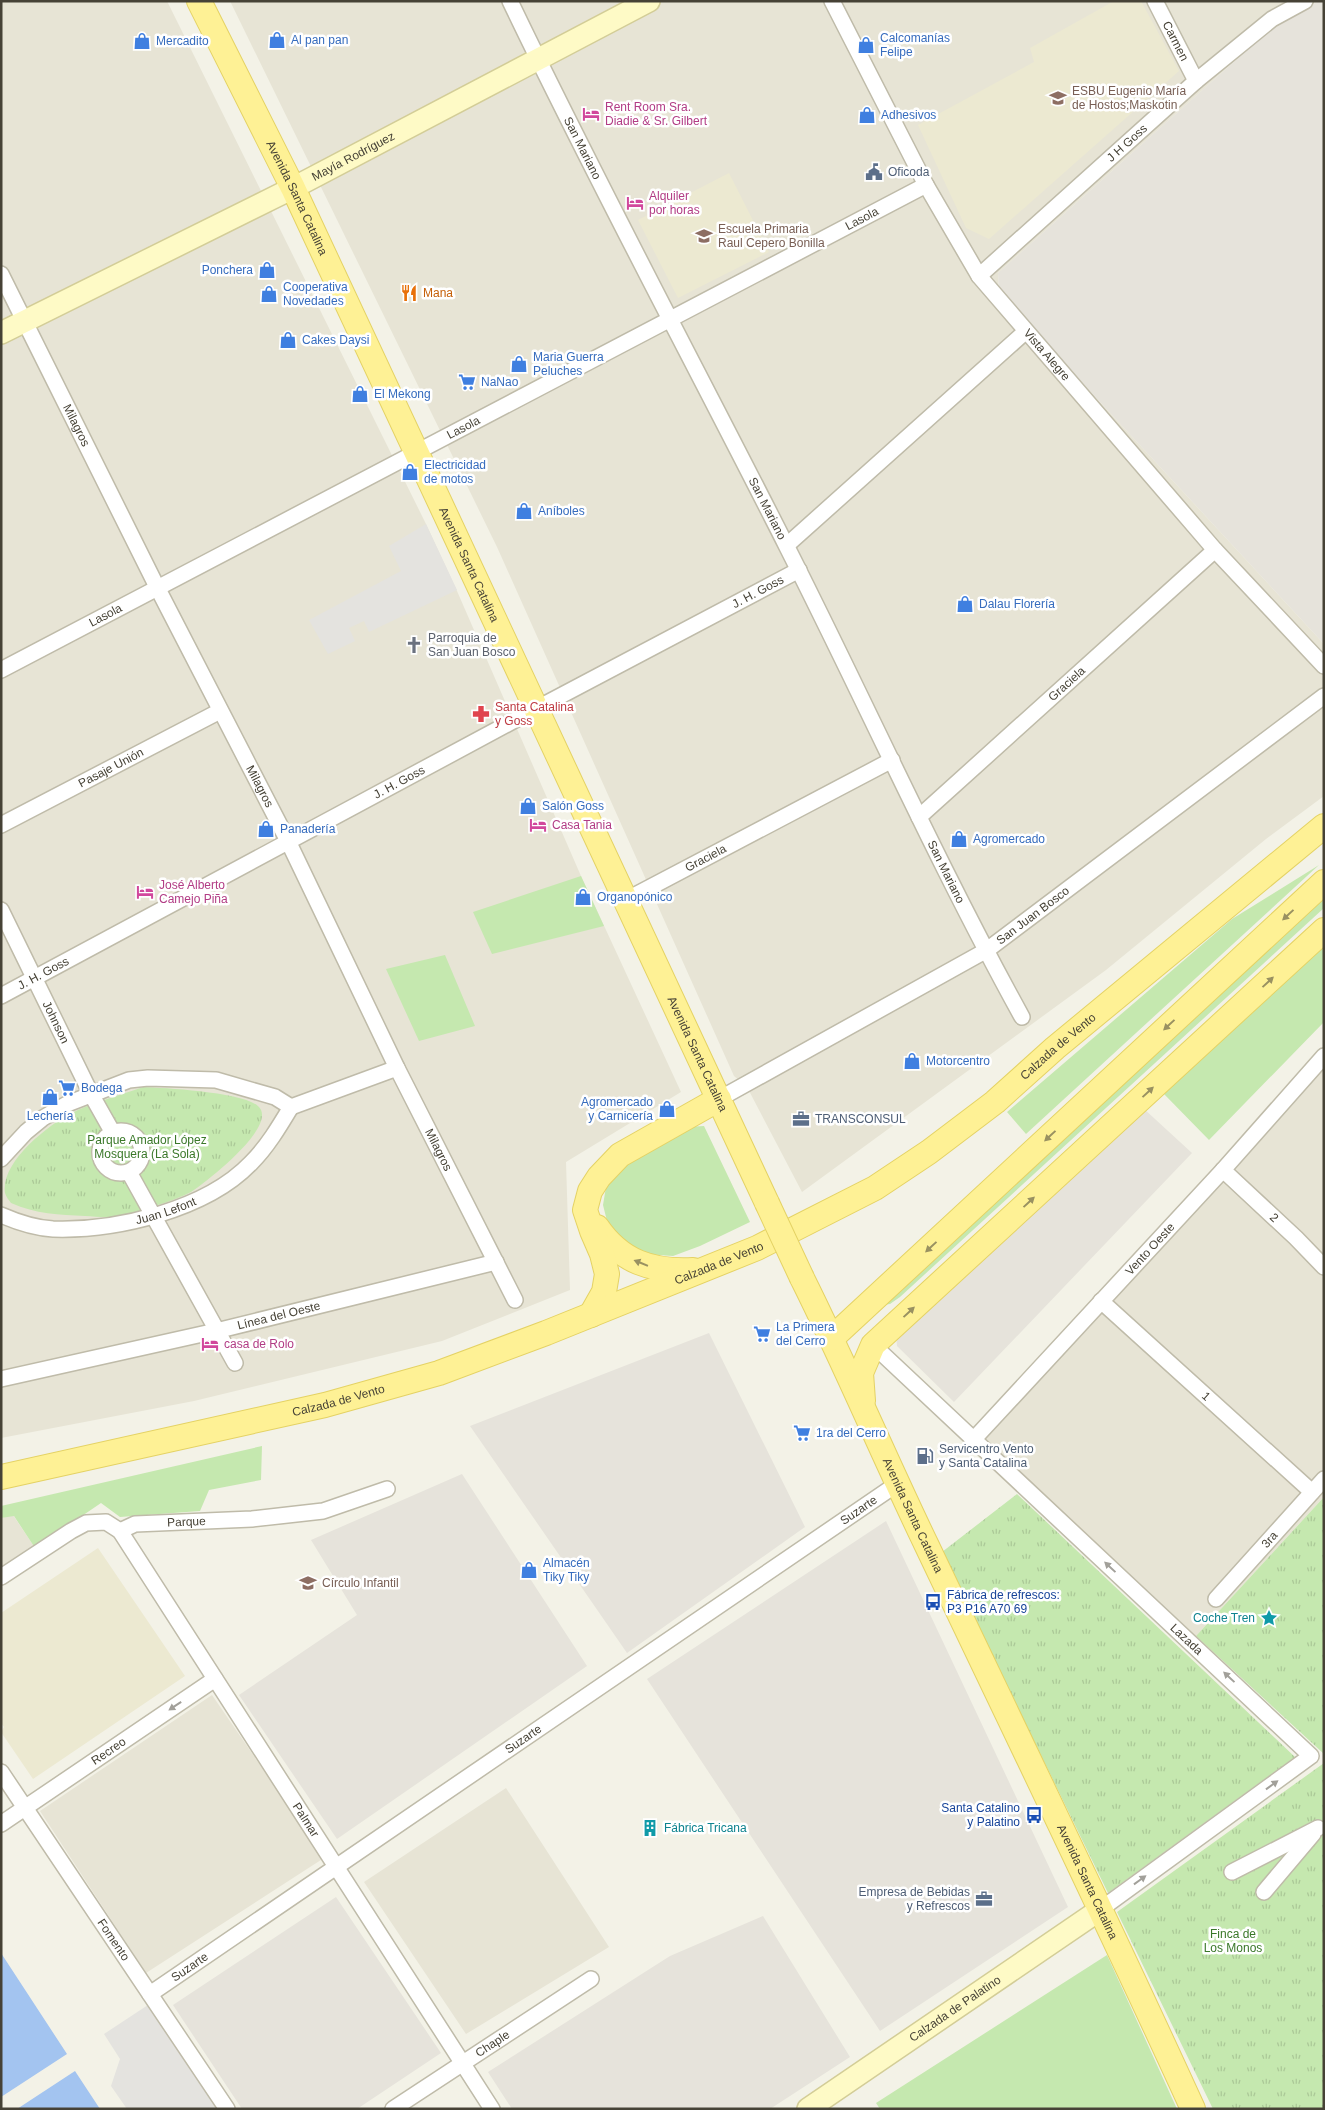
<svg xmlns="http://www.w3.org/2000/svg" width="1325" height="2110" viewBox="0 0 1325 2110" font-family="Arial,sans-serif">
  <defs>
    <pattern id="park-tufts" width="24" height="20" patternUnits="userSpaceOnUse" patternTransform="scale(1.25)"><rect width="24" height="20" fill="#c5e8af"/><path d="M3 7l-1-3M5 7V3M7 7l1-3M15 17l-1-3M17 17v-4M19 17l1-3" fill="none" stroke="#abc897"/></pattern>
  </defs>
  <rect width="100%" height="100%" fill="#f3f2e7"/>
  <path fill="#e7e4d5" d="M1 1H167L426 524 457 591 581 876 681 1092 566 1162 570 1290 442 1341 194 1401 1 1438Z
    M230 1H1319L1275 25 998 273 999 293 1324 644V796L1266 839 1106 970 802 1192 747 1087 734 1076 497 547Z
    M1324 1065V1497L1196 1636 981 1440 1087 1330Z
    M13 1515 35 1548 1 1570V1518Z
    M212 1695 324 1858 146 1973 40 1811Z
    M506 1788 609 1947 466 2034 364 1882Z"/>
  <path fill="#e6e3db" d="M1319 1H1324V644L999 293 998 273 1275 25Z
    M1143 1108 1192 1153 954 1402 897 1346 896 1335Z
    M709 1333 805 1527 627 1653 470 1426Z
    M462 1474 587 1666 337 1839 239 1695 357 1615 311 1540Z
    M886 1521 1068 1907 880 2031 647 1679Z
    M336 1897 441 2053 357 2109H242L173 2005Z
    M763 1916 850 2057 770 2109H512L488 2072 670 1956Z"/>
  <path fill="#ece9d1" d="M1114 1H1141L1179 71 989 239 966 228 918 125 1034 62 1030 48Z
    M729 173 769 252 678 298 638 220Z
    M98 1548 185 1676 33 1779 1 1732 4 1727 1 1723V1613Z"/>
  <path fill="#c5e8af" d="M1319 865 1026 1134 1007 1112 1232 919Z
    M581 876 604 926 492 954 473 912Z
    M1324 894V908L900 1297 890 1304 883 1305Z
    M1324 946V1022L1209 1140 1164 1094Z
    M445 955 475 1026 419 1041 386 969Z
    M704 1126 750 1222 700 1246 673 1256 645 1254 628 1248 607 1221 603 1205 606 1187 617 1169 687 1127Z
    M262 1446 261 1480 209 1490 200 1511 120 1517 101 1503 35 1548 14 1516 1 1518V1506Z
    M1107 1955 1177 2109H880L876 2103Z"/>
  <path fill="url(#park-tufts)" d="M143 1087C166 1088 242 1092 258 1106 280 1125 206 1182 191 1192 177 1200 129 1215 112 1217 103 1218 94 1216 85 1216 59 1215 36 1214 11 1203 9 1200 6 1197 5 1193 0 1163 47 1126 70 1114 92 1102 119 1096 143 1087Z
    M1017 1494 1295 1757 1108 1893 942 1552Z
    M1324 1497V1754L1196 1636Z
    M1324 1763V2109H1213L1117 1912Z"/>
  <path fill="#e4e3df" d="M426 524 457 590 369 632 364 621 349 628 355 641 328 654 309 620 401 571 389 546Z
    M154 2001 225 2109H127L111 2086 120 2059 104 2034Z"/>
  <path fill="#a3c4f0" d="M1 1953 67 2054 1 2097Z
    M75 2071 100 2109H17Z"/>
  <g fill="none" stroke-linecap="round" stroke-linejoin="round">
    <g stroke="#bfbba9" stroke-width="18">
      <g id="street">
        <path id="s1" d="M510 1C598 185 695 365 787 547 866 703 937 863 1022 1017"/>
        <path id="s2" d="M832 1 926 185 979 276 1215 550 1324 666"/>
        <path id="s3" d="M1155 1 1196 81"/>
        <path id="s4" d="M1 274 157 587 288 841 397 1068 515 1300"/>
        <path id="s5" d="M979 276 1196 81 1272 19 1305 1"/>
        <path d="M787 545 1025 332"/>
        <path id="s6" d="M1 670 926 185"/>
        <path id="s7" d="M919 817 1215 550"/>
        <path id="s8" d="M1 825 220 711"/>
        <path id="s9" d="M626 900 892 760"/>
        <path id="s10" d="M1 910 91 1094 113 1133"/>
        <path id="s11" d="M1 996 513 721 799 570"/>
        <path id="s12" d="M719 1099 987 950 1324 696"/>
        <circle cx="121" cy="1152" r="21"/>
        <path d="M1 1159 26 1132 43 1118 67 1104 129 1080 148 1078 216 1080 275 1097 291 1107 397 1068"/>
        <path id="s13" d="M1223 1170 1296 1238 1324 1267"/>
        <path d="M129 1172 235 1363"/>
        <path id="s14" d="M1 1215C17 1222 35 1228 53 1229 116 1231 206 1210 251 1163 267 1147 279 1127 291 1107"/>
        <path id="s15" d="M1101 1301 1312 1492"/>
        <path id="s16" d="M873 1345 1311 1756 1101 1909"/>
        <path id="s17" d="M1 1379 216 1331 496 1262"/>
        <path id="s18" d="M974 1439 1223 1170 1324 1056"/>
        <path id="s19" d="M120 1531 135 1524 252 1519 323 1511 387 1489"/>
        <path id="s20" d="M1 1577 71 1531 86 1523 106 1522 120 1531 492 2109"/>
        <path id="s21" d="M1216 1599 1324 1479"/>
        <path id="s22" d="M1 1772 227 2109"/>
        <path id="s23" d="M1 1824 215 1679"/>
        <path d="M1232 1872 1318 1828"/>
        <path d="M1264 1892 1313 1834"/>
        <path id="s24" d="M150 1994 897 1484"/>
        <path id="s25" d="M393 2109 591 1979"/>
      </g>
    </g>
    <g stroke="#d3cd97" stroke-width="24">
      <g id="secondary">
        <path id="s26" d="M1 333 293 188 649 1"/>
        <path id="s27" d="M808 2109 1101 1909"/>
      </g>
    </g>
    <g stroke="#e4d264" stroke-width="26">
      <g id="primary">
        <path id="s28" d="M199 1 293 188 767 1203"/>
        <path d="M597 1227C621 1262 652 1272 693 1270"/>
        <path id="s29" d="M802 1278C846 1366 884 1457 927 1546 1016 1733 1107 1920 1193 2109"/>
        <path d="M591 1315 604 1292 607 1274 602 1254 592 1231 585 1210 590 1191 599 1177 620 1155 719 1099"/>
        <path d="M832 1338 1324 882"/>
        <path d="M863 1401 861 1373 873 1345 1324 930"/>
        <path id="s30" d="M1 1477 325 1405 439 1373 546 1333 757 1248 875 1188 929 1152 995 1102 1055 1048 1324 826"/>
      </g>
    </g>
    <use href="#street" stroke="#fff" stroke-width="15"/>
    <use href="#secondary" stroke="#fefac6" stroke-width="21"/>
    <use href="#primary" stroke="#fef195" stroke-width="24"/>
    <g stroke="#e4d264" stroke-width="26" stroke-linecap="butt">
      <path id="primary-bridge" d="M767 1203 802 1278"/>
    </g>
    <use href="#primary-bridge" stroke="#fef195" stroke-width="24"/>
  </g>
  <defs><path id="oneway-solid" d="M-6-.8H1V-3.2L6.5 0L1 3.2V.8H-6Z" transform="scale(1.25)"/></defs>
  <g fill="#999161">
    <use href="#oneway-solid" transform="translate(1288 915) rotate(137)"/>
    <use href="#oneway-solid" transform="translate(1268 982) rotate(-43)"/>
    <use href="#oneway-solid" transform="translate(1169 1025) rotate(137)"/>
    <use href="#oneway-solid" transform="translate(1148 1092) rotate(-43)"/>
    <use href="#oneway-solid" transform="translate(1050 1136) rotate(137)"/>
    <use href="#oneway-solid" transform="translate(1029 1202) rotate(-43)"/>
    <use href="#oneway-solid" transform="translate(931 1247) rotate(137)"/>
    <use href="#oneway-solid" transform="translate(641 1263) rotate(-158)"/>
    <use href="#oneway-solid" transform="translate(909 1312) rotate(-43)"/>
  </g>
  <g fill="#a2a09a">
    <use href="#oneway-solid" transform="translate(1110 1567) rotate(-137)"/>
    <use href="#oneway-solid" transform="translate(1229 1677) rotate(-137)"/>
    <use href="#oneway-solid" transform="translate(175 1706) rotate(146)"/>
    <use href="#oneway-solid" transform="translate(1272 1785) rotate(-36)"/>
    <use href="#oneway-solid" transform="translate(1140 1880) rotate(-36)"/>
  </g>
  <defs>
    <g id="shop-bare" transform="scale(1.35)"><path d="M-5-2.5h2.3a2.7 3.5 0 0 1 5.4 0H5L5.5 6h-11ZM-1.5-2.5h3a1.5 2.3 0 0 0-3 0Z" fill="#3f7fe0" stroke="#fff" stroke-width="2.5" paint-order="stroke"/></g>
    <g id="school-bare" transform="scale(1.35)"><path d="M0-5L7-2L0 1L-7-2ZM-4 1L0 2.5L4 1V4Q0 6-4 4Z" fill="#8d6e63" stroke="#fff" stroke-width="2.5" paint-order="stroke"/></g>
    <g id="hotel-bare" transform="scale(1.35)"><path d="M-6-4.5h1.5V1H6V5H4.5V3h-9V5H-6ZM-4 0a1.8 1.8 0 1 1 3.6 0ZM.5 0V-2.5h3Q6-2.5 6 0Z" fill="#d1479c" stroke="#fff" stroke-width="2.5" paint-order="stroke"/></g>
    <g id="civic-bare" transform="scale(1.35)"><path d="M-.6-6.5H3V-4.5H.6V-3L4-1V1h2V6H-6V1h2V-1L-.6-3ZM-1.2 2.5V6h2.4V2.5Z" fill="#5c6f8a" stroke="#fff" stroke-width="2.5" paint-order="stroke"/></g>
    <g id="restaurant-bare" transform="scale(1.35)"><path d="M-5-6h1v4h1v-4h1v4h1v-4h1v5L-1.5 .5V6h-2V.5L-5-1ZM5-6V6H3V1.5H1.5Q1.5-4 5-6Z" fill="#e8710a" stroke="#fff" stroke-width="2.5" paint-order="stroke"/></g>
    <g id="supermarket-bare" transform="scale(1.35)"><path d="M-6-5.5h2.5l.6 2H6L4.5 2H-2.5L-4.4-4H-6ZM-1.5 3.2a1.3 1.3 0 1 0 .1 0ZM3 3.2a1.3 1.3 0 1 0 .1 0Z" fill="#3f7fe0" stroke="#fff" stroke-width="2.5" paint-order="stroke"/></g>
    <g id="church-bare" transform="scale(1.35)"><path d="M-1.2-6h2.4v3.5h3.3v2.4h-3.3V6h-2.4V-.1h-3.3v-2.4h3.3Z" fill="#6b7280" stroke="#fff" stroke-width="2.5" paint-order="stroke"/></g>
    <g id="pharmacy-bare" transform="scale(1.35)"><path d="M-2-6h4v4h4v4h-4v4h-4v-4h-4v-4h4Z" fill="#e0444e" stroke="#fff" stroke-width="2.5" paint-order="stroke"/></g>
    <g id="office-bare" transform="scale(1.35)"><path d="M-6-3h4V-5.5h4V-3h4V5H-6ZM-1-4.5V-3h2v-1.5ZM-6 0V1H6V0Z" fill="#5c6f8a" stroke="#fff" stroke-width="2.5" paint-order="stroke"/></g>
    <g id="fuel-bare" transform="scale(1.35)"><path d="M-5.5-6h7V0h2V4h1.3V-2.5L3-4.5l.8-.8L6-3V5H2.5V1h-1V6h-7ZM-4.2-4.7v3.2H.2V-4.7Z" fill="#5c6f8a" stroke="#fff" stroke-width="2.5" paint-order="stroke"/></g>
    <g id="bus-bare" transform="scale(1.35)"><path d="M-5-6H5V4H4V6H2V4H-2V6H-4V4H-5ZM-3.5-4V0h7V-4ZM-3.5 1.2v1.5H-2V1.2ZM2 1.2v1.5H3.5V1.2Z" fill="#1a4fb4" stroke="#fff" stroke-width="2.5" paint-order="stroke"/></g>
    <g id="sight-bare" transform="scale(1.35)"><path d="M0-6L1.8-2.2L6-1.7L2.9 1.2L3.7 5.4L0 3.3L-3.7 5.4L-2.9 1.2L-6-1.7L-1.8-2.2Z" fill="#0f9aa8" stroke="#fff" stroke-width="2.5" paint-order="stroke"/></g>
    <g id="building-bare" transform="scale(1.35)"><path d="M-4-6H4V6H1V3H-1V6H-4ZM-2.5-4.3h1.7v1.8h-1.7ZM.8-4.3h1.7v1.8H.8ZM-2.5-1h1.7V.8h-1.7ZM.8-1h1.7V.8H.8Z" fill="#0f9aa8" stroke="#fff" stroke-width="2.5" paint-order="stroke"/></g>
  </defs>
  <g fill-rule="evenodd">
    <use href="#shop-bare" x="277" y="40"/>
    <use href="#shop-bare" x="142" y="41"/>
    <use href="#shop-bare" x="866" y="45"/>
    <use href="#school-bare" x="1058" y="98"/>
    <use href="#hotel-bare" x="591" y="114"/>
    <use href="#shop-bare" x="867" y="115"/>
    <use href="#civic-bare" x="874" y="172"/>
    <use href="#hotel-bare" x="635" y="203"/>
    <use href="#school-bare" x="704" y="236"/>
    <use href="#shop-bare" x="267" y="270"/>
    <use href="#restaurant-bare" x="409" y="293"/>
    <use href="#shop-bare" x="269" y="294"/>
    <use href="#shop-bare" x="288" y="340"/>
    <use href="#shop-bare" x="519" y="364"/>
    <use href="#supermarket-bare" x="467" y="382"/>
    <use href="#shop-bare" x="360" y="394"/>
    <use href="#shop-bare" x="410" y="472"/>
    <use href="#shop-bare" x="524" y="511"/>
    <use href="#shop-bare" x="965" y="604"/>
    <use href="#church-bare" x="414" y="645"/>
    <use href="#pharmacy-bare" x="481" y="714"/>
    <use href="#shop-bare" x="528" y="806"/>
    <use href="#hotel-bare" x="538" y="825"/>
    <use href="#shop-bare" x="266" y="829"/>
    <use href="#shop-bare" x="959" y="839"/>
    <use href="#hotel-bare" x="145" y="892"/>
    <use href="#shop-bare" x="583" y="897"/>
    <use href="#shop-bare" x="912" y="1061"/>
    <use href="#supermarket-bare" x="67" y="1088"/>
    <use href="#shop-bare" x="50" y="1097"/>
    <use href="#shop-bare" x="667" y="1109"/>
    <use href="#office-bare" x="801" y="1119"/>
    <use href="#supermarket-bare" x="762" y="1334"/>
    <use href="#hotel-bare" x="210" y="1344"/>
    <use href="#supermarket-bare" x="802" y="1433"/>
    <use href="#fuel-bare" x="925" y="1456"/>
    <use href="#shop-bare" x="529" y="1570"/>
    <use href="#school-bare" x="308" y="1583"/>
    <use href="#bus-bare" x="933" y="1602"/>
    <use href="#sight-bare" x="1269" y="1618"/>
    <use href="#bus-bare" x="1034" y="1815"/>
    <use href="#building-bare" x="650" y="1828"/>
    <use href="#office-bare" x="984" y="1899"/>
  </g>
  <g text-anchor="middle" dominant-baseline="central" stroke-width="5" stroke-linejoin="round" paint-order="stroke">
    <g font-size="12" fill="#366cbe" stroke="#fff" text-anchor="start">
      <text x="880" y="38">Calcomanías<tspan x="880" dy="14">Felipe</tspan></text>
      <text x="291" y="40">Al pan pan</text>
      <text x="156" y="41">Mercadito</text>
      <text x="881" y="115">Adhesivos</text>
      <text x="253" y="270" text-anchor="end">Ponchera</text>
      <text x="283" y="287">Cooperativa<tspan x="283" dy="14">Novedades</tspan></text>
      <text x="302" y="340">Cakes Daysi</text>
      <text x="533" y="357">Maria Guerra<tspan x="533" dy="14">Peluches</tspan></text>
      <text x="481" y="382">NaNao</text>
      <text x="374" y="394">El Mekong</text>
      <text x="424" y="465">Electricidad<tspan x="424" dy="14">de motos</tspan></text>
      <text x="538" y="511">Aníboles</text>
      <text x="979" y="604">Dalau Florería</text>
      <text x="542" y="806">Salón Goss</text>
      <text x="280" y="829">Panadería</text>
      <text x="973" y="839">Agromercado</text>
      <text x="597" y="897">Organopónico</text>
      <text x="926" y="1061">Motorcentro</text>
      <text x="81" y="1088">Bodega</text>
      <text x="653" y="1102" text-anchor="end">Agromercado<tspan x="653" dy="14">y Carnicería</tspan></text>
      <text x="50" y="1116" text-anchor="middle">Lechería</text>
      <text x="776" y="1327">La Primera<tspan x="776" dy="14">del Cerro</tspan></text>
      <text x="816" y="1433">1ra del Cerro</text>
      <text x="543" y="1563">Almacén<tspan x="543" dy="14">Tiky Tiky</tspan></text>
    </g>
    <g font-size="12" fill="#464236" stroke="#fff">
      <text stroke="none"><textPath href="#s3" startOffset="45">Carmen</textPath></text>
      <text stroke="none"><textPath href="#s5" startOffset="199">J H Goss</textPath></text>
      <text stroke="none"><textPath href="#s1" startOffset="164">San Mariano</textPath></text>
      <text stroke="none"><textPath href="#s26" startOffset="394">Mayía Rodríguez</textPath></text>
      <text stroke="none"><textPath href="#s28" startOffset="220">Avenida Santa Catalina</textPath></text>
      <text stroke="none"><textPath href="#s6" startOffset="972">Lasola</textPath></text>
      <text stroke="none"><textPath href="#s2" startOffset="416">Vista Alegre</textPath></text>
      <text stroke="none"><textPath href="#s4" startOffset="169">Milagros</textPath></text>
      <text stroke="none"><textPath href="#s6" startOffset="522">Lasola</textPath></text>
      <text stroke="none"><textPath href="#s1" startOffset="569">San Mariano</textPath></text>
      <text stroke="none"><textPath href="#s28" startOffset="625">Avenida Santa Catalina</textPath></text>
      <text stroke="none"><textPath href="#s11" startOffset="858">J. H. Goss</textPath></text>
      <text stroke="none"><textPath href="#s6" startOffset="118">Lasola</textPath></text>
      <text stroke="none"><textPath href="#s7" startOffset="199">Graciela</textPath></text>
      <text stroke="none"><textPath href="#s8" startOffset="124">Pasaje Unión</textPath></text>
      <text stroke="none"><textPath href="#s11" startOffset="452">J. H. Goss</textPath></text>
      <text stroke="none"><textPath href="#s4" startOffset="574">Milagros</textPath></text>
      <text stroke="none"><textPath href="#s9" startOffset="90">Graciela</textPath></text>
      <text stroke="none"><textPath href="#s1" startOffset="974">San Mariano</textPath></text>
      <text stroke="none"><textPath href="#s12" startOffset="364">San Juan Bosco</textPath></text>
      <text stroke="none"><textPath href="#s11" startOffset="48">J. H. Goss</textPath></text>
      <text stroke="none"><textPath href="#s10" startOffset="125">Johnson</textPath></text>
      <text stroke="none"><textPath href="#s30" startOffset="1156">Calzada de Vento</textPath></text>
      <text stroke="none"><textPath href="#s28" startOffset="1165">Avenida Santa Catalina</textPath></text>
      <text stroke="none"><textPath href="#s4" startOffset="979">Milagros</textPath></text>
      <text stroke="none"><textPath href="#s14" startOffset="169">Juan Lefont</textPath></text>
      <text stroke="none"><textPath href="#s13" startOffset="70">2</textPath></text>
      <text stroke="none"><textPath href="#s18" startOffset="259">Vento Oeste</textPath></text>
      <text stroke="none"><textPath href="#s30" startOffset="751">Calzada de Vento</textPath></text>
      <text stroke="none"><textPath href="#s17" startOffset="285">Línea del Oeste</textPath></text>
      <text stroke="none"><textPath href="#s15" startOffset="142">1</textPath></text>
      <text stroke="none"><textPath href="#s30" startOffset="346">Calzada de Vento</textPath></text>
      <text stroke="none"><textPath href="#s24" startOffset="858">Suzarte</textPath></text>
      <text stroke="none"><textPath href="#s29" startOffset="262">Avenida Santa Catalina</textPath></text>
      <text stroke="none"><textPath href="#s19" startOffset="68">Parque</textPath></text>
      <text stroke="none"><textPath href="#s21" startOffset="80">3ra</textPath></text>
      <text stroke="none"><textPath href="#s16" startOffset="430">Lazada</textPath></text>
      <text stroke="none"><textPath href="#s24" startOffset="452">Suzarte</textPath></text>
      <text stroke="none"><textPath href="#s23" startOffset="130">Recreo</textPath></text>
      <text stroke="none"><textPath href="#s20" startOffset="481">Palmar</textPath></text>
      <text stroke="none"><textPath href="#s29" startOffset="668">Avenida Santa Catalina</textPath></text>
      <text stroke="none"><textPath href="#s22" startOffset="202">Fomento</textPath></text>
      <text stroke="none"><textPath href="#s24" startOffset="48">Suzarte</textPath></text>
      <text stroke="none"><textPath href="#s27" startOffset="178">Calzada de Palatino</textPath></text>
      <text stroke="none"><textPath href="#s25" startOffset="119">Chaple</textPath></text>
    </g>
    <g font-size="12" fill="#785e54" stroke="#fff" text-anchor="start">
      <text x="1072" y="91">ESBU Eugenio María<tspan x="1072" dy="14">de Hostos;Maskotin</tspan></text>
      <text x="718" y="229">Escuela Primaria<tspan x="718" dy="14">Raul Cepero Bonilla</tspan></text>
      <text x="322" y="1583">Círculo Infantil</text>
    </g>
    <g font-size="12" fill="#b23c85" stroke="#fff" text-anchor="start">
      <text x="605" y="107">Rent Room Sra.<tspan x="605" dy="14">Diadie &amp; Sr. Gilbert</tspan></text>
      <text x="649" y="196">Alquiler<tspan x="649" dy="14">por horas</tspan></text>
      <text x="552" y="825">Casa Tania</text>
      <text x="159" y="885">José Alberto<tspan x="159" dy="14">Camejo Piña</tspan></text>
      <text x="224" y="1344">casa de Rolo</text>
    </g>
    <g font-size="12" fill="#4e5e75" stroke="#fff" text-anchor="start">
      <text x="888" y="172">Oficoda</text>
      <text x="815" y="1119">TRANSCONSUL</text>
      <text x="939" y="1449">Servicentro Vento<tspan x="939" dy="14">y Santa Catalina</tspan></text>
      <text x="970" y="1892" text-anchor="end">Empresa de Bebidas<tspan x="970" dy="14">y Refrescos</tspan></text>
    </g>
    <g font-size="12" fill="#c56008" stroke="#fff" text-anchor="start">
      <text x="423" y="293">Mana</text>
    </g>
    <g font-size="12" fill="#5b616d" stroke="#fff" text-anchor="start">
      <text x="428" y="638">Parroquia de<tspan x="428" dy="14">San Juan Bosco</tspan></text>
    </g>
    <g font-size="12" fill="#be3a42" stroke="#fff" text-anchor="start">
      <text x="495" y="707">Santa Catalina<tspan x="495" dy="14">y Goss</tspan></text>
    </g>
    <g font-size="12" fill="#3a7829" stroke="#fff">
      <text x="147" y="1140">Parque Amador López<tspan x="147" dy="14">Mosquera (La Sola)</tspan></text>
      <text x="1233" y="1934">Finca de<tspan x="1233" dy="14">Los Monos</tspan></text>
    </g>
    <g font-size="12" fill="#164399" stroke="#fff" text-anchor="start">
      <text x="947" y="1595">Fábrica de refrescos:<tspan x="947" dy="14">P3 P16 A70 69</tspan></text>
      <text x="1020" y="1808" text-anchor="end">Santa Catalino<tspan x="1020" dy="14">y Palatino</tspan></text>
    </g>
    <g font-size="12" fill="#0d838f" stroke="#fff" text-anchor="end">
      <text x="1255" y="1618">Coche Tren</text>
      <text x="664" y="1828" text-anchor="start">Fábrica Tricana</text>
    </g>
  </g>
  <rect width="1325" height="2110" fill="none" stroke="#464236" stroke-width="5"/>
</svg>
